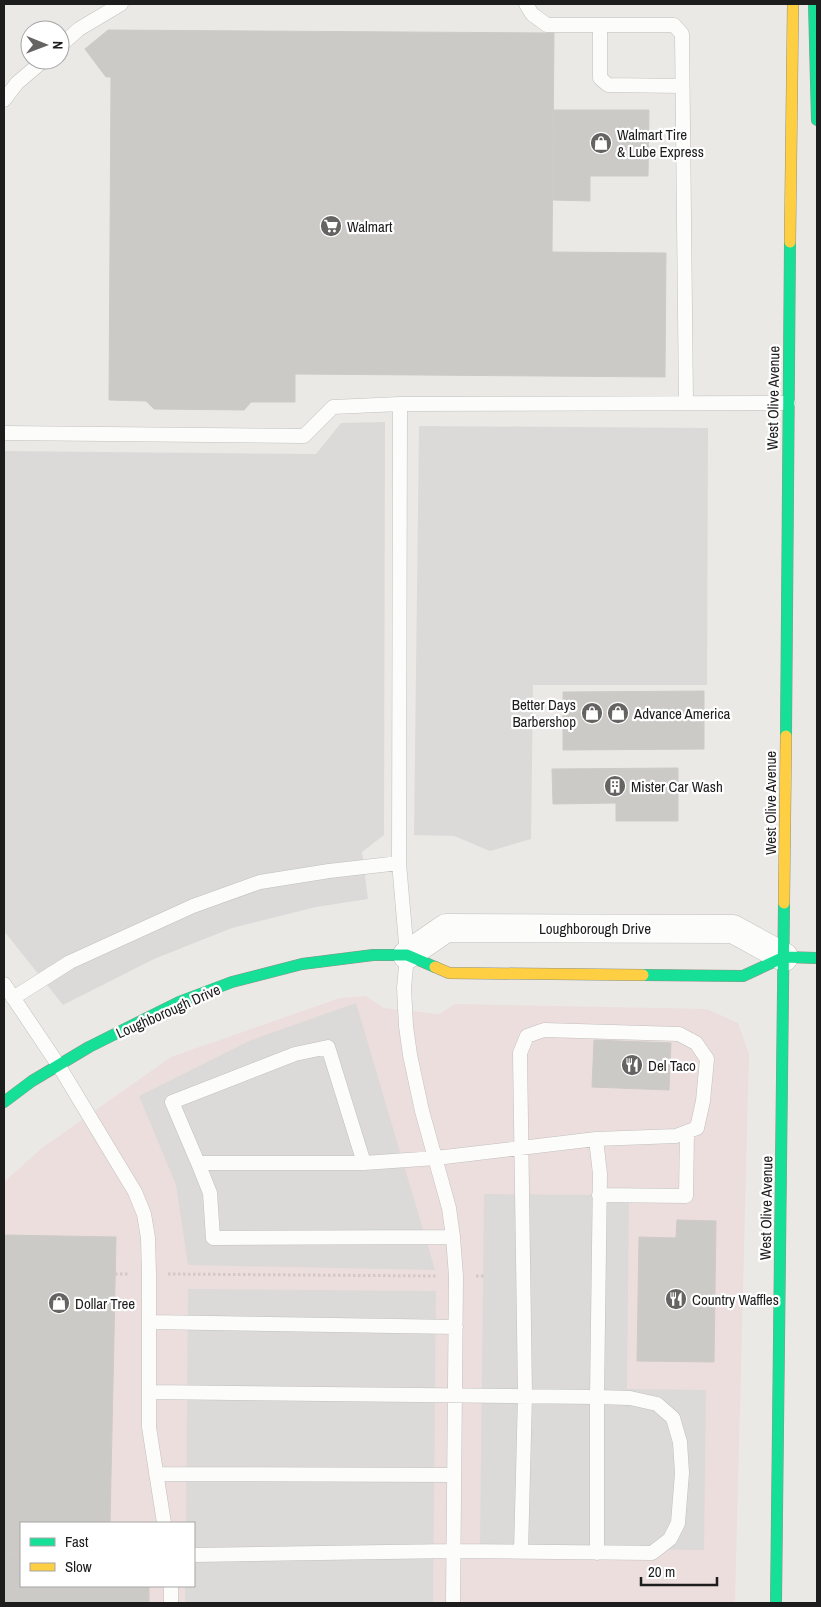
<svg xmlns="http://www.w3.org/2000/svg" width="821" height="1607" viewBox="0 0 821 1607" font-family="'Archivo Narrow',sans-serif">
  <rect width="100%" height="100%" fill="#ebe9e6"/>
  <path fill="#ecdedd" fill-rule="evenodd" d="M366 996 384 1008 439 1014 455 1004 707 1009 738 1023 749 1054 735 1603H4V1182L42 1148 171 1057 340 998ZM21 1523H194V1586H21Z"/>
  <path fill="#dbdad9" d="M385 422 384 835 362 852 368 899 316 907 232 928 154 959 63 1005 4 931V451L316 454 341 423Z
    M419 426 708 428 707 685H533L531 839 490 851 454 836 414 835Z
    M356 1003 435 1270 188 1265 176 1185 139 1096 251 1040Z
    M484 1194 629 1195 627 1389 706 1390 704 1550 480 1548Z
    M188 1289 436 1291 433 1603H185V1586H194V1523H186Z"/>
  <path fill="#cccac7" stroke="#cecac7" d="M108 30 554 33 552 252 666 253 665 377 295 374V402H251L244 410 154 409 146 401 109 400 111 77H106L85 49Z
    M554 110H649L648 176H590V201L553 200Z
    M704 691V749L563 750V692Z
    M678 768V821H616V803L553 804 552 769Z
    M594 1040 671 1043 669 1090 592 1087Z
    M677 1220 716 1221 714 1362 637 1361 639 1237 676 1238Z
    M4 1235 116 1237 114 1336 4 1333Z
    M4 1333 114 1336 110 1523H21V1553H4Z
    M4 1553H21V1586H149V1603H4Z"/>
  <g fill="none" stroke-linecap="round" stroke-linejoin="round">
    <g stroke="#c1c0be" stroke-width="15">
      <path id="lane" d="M526 4 532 14 547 25H674L682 34 686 403
        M600 25V78L608 85 682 86
        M60 46 79 29 121 4
        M4 100 17 83 44 60
        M400 404 399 863 407 955 404 988 406 1026 410 1055 422 1111 449 1208 453 1237 456 1276 453 1603
        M4 433 304 436 333 407 400 404 788 403
        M4 984 59 1066 135 1192 144 1214 148 1238 149 1274V1427L164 1523
        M13 998 70 962 193 906 260 882 329 871 399 863
        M198 1163 210 1193 213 1238 453 1237
        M599 1195 686 1196 687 1132
        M149 1322 456 1327
        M149 1392 597 1397 600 1174 596 1139 436 1158 364 1163H198L172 1102 295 1054 328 1047 364 1163
        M156 1474 454 1475
        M521 1552 525 1395 520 1053 527 1036 544 1030 679 1034 696 1043 707 1059 703 1101 697 1128 676 1136 596 1139
        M194 1555 453 1551 652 1553 670 1539 678 1523 682 1473 680 1442 673 1418 657 1404 630 1398 597 1397V1553
        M171 1603V1586"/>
    </g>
    <g stroke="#c1c0be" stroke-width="29">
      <path id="street" d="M407 955 446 928 733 929 784 957"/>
    </g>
    <g stroke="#919280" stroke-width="12">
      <path id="fast" d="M814 4 817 120
        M786 736 790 242
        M643 975 743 976 784 957 817 958
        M4 1102 32 1081 89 1047 179 1002 232 982 302 964 373 955H407L435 967
        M776 1603 784 903"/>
    </g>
    <g stroke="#919280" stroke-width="12">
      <path id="slow" d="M790 242 793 4
        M784 903 786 736
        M435 967 449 973 643 975"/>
    </g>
    <path stroke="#d4c8c7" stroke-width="3" stroke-dasharray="2.5 2.5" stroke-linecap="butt" d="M115 1274H130
      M168 1274 437 1276
      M476 1276H485"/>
    <use href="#lane" stroke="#fcfcfb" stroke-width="14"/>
    <use href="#street" stroke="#fcfcfb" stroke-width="28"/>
    <use href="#fast" stroke="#16e098" stroke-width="11"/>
    <use href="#slow" stroke="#ffcf43" stroke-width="11"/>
  </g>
  <defs>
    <g id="shop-disc" transform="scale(1.125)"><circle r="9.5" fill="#656463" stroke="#fff"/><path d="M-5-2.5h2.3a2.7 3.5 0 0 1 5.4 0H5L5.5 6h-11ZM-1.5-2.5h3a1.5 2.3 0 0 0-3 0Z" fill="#fff"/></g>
    <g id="supermarket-disc" transform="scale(1.125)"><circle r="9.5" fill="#656463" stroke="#fff"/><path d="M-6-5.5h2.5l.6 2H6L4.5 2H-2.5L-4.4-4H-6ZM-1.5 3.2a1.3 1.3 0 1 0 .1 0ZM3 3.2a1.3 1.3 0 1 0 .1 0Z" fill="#fff"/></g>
    <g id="building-disc" transform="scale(1.125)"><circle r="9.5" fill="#656463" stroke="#fff"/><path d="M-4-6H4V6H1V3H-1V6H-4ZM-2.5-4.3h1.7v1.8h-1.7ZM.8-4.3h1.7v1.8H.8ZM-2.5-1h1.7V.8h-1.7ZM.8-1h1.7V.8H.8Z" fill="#fff"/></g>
    <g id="restaurant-disc" transform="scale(1.125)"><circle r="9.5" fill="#656463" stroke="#fff"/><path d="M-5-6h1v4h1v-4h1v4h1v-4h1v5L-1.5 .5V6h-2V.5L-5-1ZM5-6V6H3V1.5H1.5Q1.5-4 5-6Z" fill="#fff"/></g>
  </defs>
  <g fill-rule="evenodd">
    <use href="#shop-disc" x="601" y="143"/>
    <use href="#supermarket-disc" x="331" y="226"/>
    <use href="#shop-disc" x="592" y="713"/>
    <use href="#shop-disc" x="618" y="713"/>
    <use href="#building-disc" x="615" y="786"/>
    <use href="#restaurant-disc" x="632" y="1065"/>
    <use href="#restaurant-disc" x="676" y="1299"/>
    <use href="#shop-disc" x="59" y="1303"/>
  </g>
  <g text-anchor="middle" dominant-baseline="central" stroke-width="4.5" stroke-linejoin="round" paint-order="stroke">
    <g font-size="15" fill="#1d1d1d" stroke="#fff" text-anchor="start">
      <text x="617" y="134">Walmart Tire<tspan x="617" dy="17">&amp; Lube Express</tspan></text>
      <text x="347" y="226">Walmart</text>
      <text x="576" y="704" text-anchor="end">Better Days<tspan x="576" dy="17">Barbershop</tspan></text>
      <text x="634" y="713">Advance America</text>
      <text x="631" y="786">Mister Car Wash</text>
      <text x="648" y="1065">Del Taco</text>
      <text x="692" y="1299">Country Waffles</text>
      <text x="75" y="1303">Dollar Tree</text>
    </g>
    <g font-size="15" fill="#1d1d1d" stroke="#fff">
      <text transform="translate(773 398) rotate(-89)">West Olive Avenue</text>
      <text transform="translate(770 803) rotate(-90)">West Olive Avenue</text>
      <text x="595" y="928">Loughborough Drive</text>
      <text transform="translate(168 1011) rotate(-24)">Loughborough Drive</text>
      <text transform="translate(766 1208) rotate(-89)">West Olive Avenue</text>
    </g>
  </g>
  <rect width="821" height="1607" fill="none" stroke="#1d1d1d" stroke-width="10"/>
  <rect x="20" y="1522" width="175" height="65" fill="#ffffff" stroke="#a5a5a5"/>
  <rect x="30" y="1538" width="25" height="8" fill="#16e098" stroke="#a5a5a5"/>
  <text x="65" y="1547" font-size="15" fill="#1d1d1d">Fast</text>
  <rect x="30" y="1563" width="25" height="8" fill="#ffcf43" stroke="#a5a5a5"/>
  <text x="65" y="1572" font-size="15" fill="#1d1d1d">Slow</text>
  <g transform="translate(45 45) rotate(91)"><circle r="24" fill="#ffffff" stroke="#a5a5a5"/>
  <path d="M0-4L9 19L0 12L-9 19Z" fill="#656463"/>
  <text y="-8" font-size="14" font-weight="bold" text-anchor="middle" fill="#1d1d1d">N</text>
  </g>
  <path d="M641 1577v8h76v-8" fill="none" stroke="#1d1d1d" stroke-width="2.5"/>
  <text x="648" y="1577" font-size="15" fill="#1d1d1d" stroke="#ffffff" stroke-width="4" paint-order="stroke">20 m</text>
</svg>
